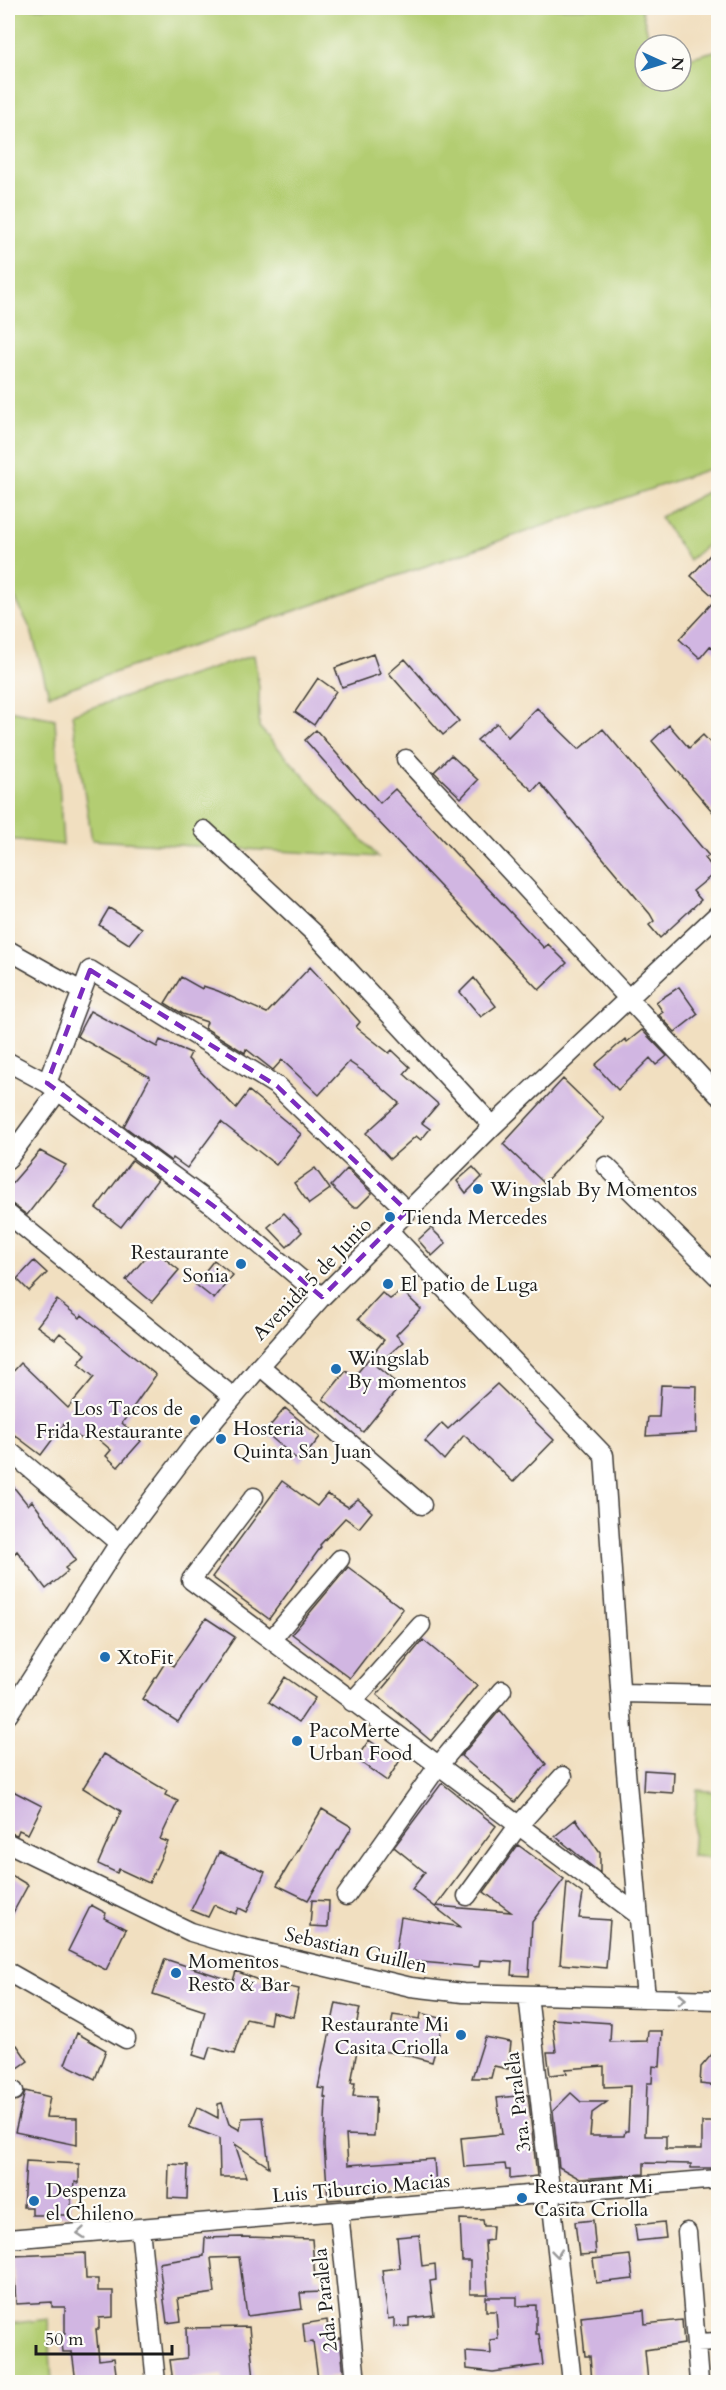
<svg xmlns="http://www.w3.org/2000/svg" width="726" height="2390" viewBox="0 0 726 2390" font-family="Cardo,serif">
  <rect width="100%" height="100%" fill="#fdfcf7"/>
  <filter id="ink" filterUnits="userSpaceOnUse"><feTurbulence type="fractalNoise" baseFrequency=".0167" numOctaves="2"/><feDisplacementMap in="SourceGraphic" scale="12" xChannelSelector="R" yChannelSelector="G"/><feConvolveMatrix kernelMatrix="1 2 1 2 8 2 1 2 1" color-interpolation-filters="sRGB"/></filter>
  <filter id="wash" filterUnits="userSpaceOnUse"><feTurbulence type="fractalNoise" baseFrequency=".008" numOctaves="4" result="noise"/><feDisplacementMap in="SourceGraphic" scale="24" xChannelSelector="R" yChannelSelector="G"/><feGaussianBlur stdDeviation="1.35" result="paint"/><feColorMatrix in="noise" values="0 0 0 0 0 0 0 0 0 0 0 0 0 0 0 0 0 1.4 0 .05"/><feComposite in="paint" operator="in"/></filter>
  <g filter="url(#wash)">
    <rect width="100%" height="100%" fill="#f1dfc0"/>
    <path fill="#b3cd72" stroke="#687447" stroke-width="1.5" d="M8 8H641L651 45H645V81H681V60L718 50V466L49 695 31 630 8 584Z
      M718 486V548L712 541 689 560 660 517Z
      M254 655 259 687V727L378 857 92 840 72 714Z
      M8 710 55 719 63 845 8 839Z
      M697 1790 718 1792V1858L692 1856Z
      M48 2319 52 2382H8V2324Z"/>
    <g id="blocks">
      <path fill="#d1b6e2" d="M718 546V654L710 646 700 658 679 639 716 599 691 576Z
        M373 654 380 674 342 687 335 668Z
        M405 659 459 721 443 735 389 673Z
        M318 678 336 691 314 725 295 712Z
        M537 708 579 749 603 729 709 856 705 858 716 872 693 891 701 900 660 938 649 925 654 921 650 914 540 783 533 791 477 740 497 723 508 737Z
        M669 725 689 748 703 735 718 751V818L652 741Z
        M316 730 380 803 395 789 544 948 548 944 567 963 539 990 372 815 305 740Z
        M451 755 478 780 461 798 434 772Z
        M109 908 142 928 129 944 99 925Z
        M310 967 360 1022 356 1027 389 1053 392 1050 410 1067 404 1074 438 1104 422 1123 430 1129 421 1140 416 1136 390 1159 366 1133 399 1103 364 1072 349 1062 319 1095 282 1060 273 1070 246 1049 245 1053 205 1028 207 1022 183 1014 165 1003 181 977 202 989 203 986 218 991 267 1013Z
        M474 978 496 1006 481 1017 460 992Z
        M679 987 698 1014 675 1032 659 1015 663 1012 656 1002Z
        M90 1011 157 1047 160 1040 191 1053 188 1059 236 1108 249 1091 301 1134 276 1165 221 1122 187 1168 173 1158 171 1161 124 1126 150 1077 77 1036Z
        M642 1030 667 1056 656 1065 650 1058 618 1090 595 1065 625 1039 627 1042Z
        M563 1079 604 1119 544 1183 503 1144Z
        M40 1151 66 1165 27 1215 8 1201V1188Z
        M132 1160 158 1179 121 1227 96 1208Z
        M473 1167 482 1177 466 1193 457 1181Z
        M315 1168 330 1189 309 1204 294 1183Z
        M347 1169 372 1193 358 1207H353L331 1186Z
        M284 1213 302 1232 287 1247 268 1227Z
        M431 1228 446 1243 432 1256 418 1240Z
        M153 1249 179 1270 152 1302 126 1280Z
        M214 1260 233 1275 214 1299 195 1284Z
        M34 1261 47 1273 29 1291 17 1279Z
        M402 1291 421 1309 396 1335 403 1342 376 1366 400 1386 363 1432 323 1399 346 1371 354 1377 384 1340 358 1319 382 1293 390 1299Z
        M57 1300 80 1318 82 1315 156 1375 122 1423 141 1441 118 1467 106 1456 111 1450 89 1431 82 1440 64 1424 41 1455 8 1430V1377L21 1363 68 1408 94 1377 78 1364 86 1354 60 1333 55 1339 37 1326Z
        M497 1384 554 1440 513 1482 464 1435 444 1460 425 1441 442 1423 448 1429Z
        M661 1385 697 1386 696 1433 646 1436 648 1417H659Z
        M285 1408 320 1437 300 1462 265 1432Z
        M8 1480 28 1505 32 1501 76 1560 65 1568 68 1571 46 1589 17 1551 8 1560Z
        M282 1481 317 1506 327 1494 348 1507 358 1499 372 1512 359 1528 345 1518 320 1545 321 1547 269 1619 212 1577Z
        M348 1567 403 1609 350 1678 292 1634Z
        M206 1618 235 1637 178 1722 142 1699 166 1661 173 1666Z
        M423 1640 477 1685 431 1741 377 1695Z
        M285 1677 315 1698 299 1722 269 1702Z
        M500 1710 546 1764 515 1802 461 1756Z
        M369 1740 399 1762 387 1781 356 1759Z
        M104 1754 167 1791 165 1795 178 1801 160 1839 168 1842 149 1883 119 1869 117 1873 98 1864 121 1811 83 1788Z
        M644 1770 674 1772 673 1793 643 1791Z
        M442 1783 496 1826 436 1906 511 1912 484 1892 518 1845 564 1879 532 1922 529 1976 511 1975 512 1962 480 1960 479 1967 408 1961 407 1964 394 1962 401 1917 461 1927 412 1889 425 1872 394 1847Z
        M13 1791 42 1806 28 1834 19 1830 17 1835 8 1832V1803Z
        M322 1809 352 1827 308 1900 277 1885Z
        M576 1819 600 1853V1873L555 1836Z
        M219 1852 265 1872 247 1912 239 1908 236 1914 214 1905 208 1917 191 1910Z
        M8 1873 28 1885 8 1922Z
        M567 1882 583 1894 579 1918 610 1920 606 1968 560 1964Z
        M312 1900 329 1901 328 1927 310 1926Z
        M91 1905 106 1913 104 1918 126 1929 106 1970 68 1951Z
        M165 1959 233 1981 236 1971 258 1980 299 1989 293 2017 272 2012 270 2024 246 2019 234 2054 210 2047 206 2059 193 2055 205 2011 153 1994Z
        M336 2003 360 2008 356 2026 384 2032V2026L391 2027 393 2015 420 2019 421 2013 444 2019 432 2062 407 2055 376 2050 375 2054 357 2050 351 2083H355L353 2096 376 2097 374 2136 346 2135 348 2165 434 2159 436 2187 375 2192V2197L328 2200 324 2145 326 2098 324 2097 325 2089 318 2088Z
        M552 2019 611 2023 610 2042 647 2041 648 2031H662L660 2067 653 2066 652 2083H647L645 2136H666V2149H702V2122H718V2168H691V2164L644 2163V2174L580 2179 559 2167 553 2111 571 2093 581 2102H607L592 2113 590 2136H624L625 2131H628L630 2086 604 2087V2066L566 2069 567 2073 550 2075 547 2052H556Z
        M77 2033 106 2050 95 2079 65 2064Z
        M485 2037 511 2042 508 2069 494 2066 491 2078H472Z
        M17 2045 28 2061 8 2075V2051Z
        M718 2047V2086L700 2084 701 2067Z
        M25 2091 50 2097 46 2117 77 2118V2145L15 2132Z
        M528 2095 537 2176 510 2179V2170H506L505 2164 464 2167 461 2138 502 2134 497 2098Z
        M222 2103 229 2124 240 2130 242 2118 263 2117 269 2167 235 2144 246 2177H220L219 2138 189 2127 197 2107 218 2118V2104Z
        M26 2161 79 2164V2183L75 2182 74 2191H71V2215H32V2207H23Z
        M169 2164 188 2165 187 2199 168 2198Z
        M460 2219 483 2220 484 2226H493L492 2240 485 2241 488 2294H470V2261H462Z
        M593 2220 596 2254 579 2255 575 2222Z
        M664 2222 666 2238 637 2241 635 2225Z
        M419 2235 422 2266 435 2264 436 2280 430 2281 434 2315 409 2318V2326L394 2327V2318L388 2319 382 2270 400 2268 397 2237Z
        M243 2237 312 2239 315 2278 320 2277 321 2292 300 2293 302 2309 247 2316 239 2257 211 2258 215 2293 178 2298 181 2321 167 2323 159 2263 204 2256 205 2238Z
        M85 2253 86 2279H98V2291H113V2317L99 2318V2329H96L99 2360 114 2358 117 2381 76 2382 72 2352H63L61 2334H65V2307H52V2302L16 2304 13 2256Z
        M630 2255 633 2279 596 2283 593 2259Z
        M486 2297H517V2306L536 2305V2334H539L543 2365 493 2372 467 2369 466 2352 491 2354 490 2340 498 2339 496 2311H486Z
        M644 2310 645 2324 682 2320 684 2344 645 2350 648 2382H592L590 2356H585L581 2317Z
        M327 2320 329 2340 340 2338 344 2376 318 2379 313 2342 305 2343 303 2324Z
        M249 2327 254 2380 223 2382 222 2375 191 2379V2382H173L170 2360 187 2358 186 2328Z"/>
    </g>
  </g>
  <g filter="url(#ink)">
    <use href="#blocks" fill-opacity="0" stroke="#3c3935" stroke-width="1.5"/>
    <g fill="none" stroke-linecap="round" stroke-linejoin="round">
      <g stroke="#3c3935" stroke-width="21">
        <path id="minor" d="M406 759 718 1095
          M204 830 314 933 493 1126
          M8 950 81 991
          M8 1062 47 1083 215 1207 322 1297
          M47 1083 90 970 277 1086 407 1211
          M8 1159 58 1091
          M606 1166 718 1277
          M8 1214 233 1397
          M389 1231 604 1455 625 1760 646 1998
          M260 1366 422 1505
          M8 1450 119 1543
          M254 1497 191 1580 637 1914
          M271 1640 340 1559
          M621 1693 718 1695
          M352 1702 421 1625
          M8 1715 119 1543 191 1448 260 1366 322 1297 493 1126 718 914
          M8 1843 191 1932 238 1946 411 1987 463 1993 718 2000
          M346 1896 438 1766 502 1690
          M467 1896 518 1826 563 1776
          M8 1972 126 2039
          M528 1995 572 2382
          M8 2088 14 2091
          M339 2212 356 2382
          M140 2228 156 2382
          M687 2232 699 2382
          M8 2239 718 2179
          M696 2343 718 2342"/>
      </g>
      <use href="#minor" stroke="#fff" stroke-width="18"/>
    </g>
    <defs><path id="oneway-chevron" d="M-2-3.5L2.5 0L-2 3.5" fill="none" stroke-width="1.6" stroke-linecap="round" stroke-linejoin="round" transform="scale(1.5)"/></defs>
    <g stroke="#999">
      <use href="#oneway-chevron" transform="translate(682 1999) rotate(1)"/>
      <use href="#oneway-chevron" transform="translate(81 2233) rotate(175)"/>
      <use href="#oneway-chevron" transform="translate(557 2253) rotate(84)"/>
    </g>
  </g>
  <path fill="none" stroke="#7b2cbf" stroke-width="4.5" stroke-dasharray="12 8" stroke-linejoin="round" d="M90 970 277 1086 407 1211 322 1297 215 1207 47 1083Z"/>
  <g fill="#1f6fb2" stroke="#fdfcf7" stroke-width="2">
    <circle cx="478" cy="1189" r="6"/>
    <circle cx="390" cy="1217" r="6"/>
    <circle cx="241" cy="1264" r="6"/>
    <circle cx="388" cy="1284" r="6"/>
    <circle cx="336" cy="1369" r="6"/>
    <circle cx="195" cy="1420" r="6"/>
    <circle cx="221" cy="1439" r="6"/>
    <circle cx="105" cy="1657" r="6"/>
    <circle cx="297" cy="1741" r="6"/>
    <circle cx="176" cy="1973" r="6"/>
    <circle cx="461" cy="2035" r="6"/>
    <circle cx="522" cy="2198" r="6"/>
    <circle cx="34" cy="2201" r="6"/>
  </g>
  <g text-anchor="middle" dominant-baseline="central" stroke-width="4.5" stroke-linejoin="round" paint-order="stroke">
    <g font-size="20" fill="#1c1c1c" stroke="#fdfcf7" text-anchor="start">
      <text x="490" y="1189">Wingslab By Momentos</text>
      <text x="402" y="1217">Tienda Mercedes</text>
      <text x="229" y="1252" text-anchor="end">Restaurante<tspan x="229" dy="23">Sonia</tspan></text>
      <text x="400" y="1284">El patio de Luga</text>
      <text x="348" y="1358">Wingslab<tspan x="348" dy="23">By momentos</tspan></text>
      <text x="183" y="1408" text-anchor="end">Los Tacos de<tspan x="183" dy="23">Frida Restaurante</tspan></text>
      <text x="233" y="1428">Hosteria<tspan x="233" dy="23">Quinta San Juan</tspan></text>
      <text x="117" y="1657">XtoFit</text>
      <text x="309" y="1730">PacoMerte<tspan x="309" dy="23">Urban Food</tspan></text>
      <text x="188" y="1961">Momentos<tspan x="188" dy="23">Resto &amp; Bar</tspan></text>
      <text x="449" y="2024" text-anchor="end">Restaurante Mi<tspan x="449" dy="23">Casita Criolla</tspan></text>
      <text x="534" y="2186">Restaurant Mi<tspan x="534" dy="23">Casita Criolla</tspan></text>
      <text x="46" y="2190">Despenza<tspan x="46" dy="23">el Chileno</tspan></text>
    </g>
    <g font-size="20" fill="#1c1c1c" stroke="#fdfcf7">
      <text transform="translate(312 1279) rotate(-46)">Avenida 5 de Junio</text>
      <text transform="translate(356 1950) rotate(13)">Sebastian Guillen</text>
      <text transform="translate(518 2102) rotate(-97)">3ra. Paralela</text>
      <text transform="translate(361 2188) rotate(-5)">Luis Tiburcio Macias</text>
      <text transform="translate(325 2300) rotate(-96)">2da. Paralela</text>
    </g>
  </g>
  <rect width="726" height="2390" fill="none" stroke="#fdfcf7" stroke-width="30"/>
  <g transform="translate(663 63) rotate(94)"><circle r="28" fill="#fdfcf7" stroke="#a3a29f" stroke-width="1.5"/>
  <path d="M0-4.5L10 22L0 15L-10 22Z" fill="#1f6fb2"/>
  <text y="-9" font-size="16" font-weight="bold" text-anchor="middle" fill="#1c1c1c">N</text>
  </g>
  <path d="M36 2345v9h136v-9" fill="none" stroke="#1c1c1c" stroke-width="3"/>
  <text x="45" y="2345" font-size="18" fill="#1c1c1c" stroke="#fdfcf7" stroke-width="4.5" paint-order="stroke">50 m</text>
</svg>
